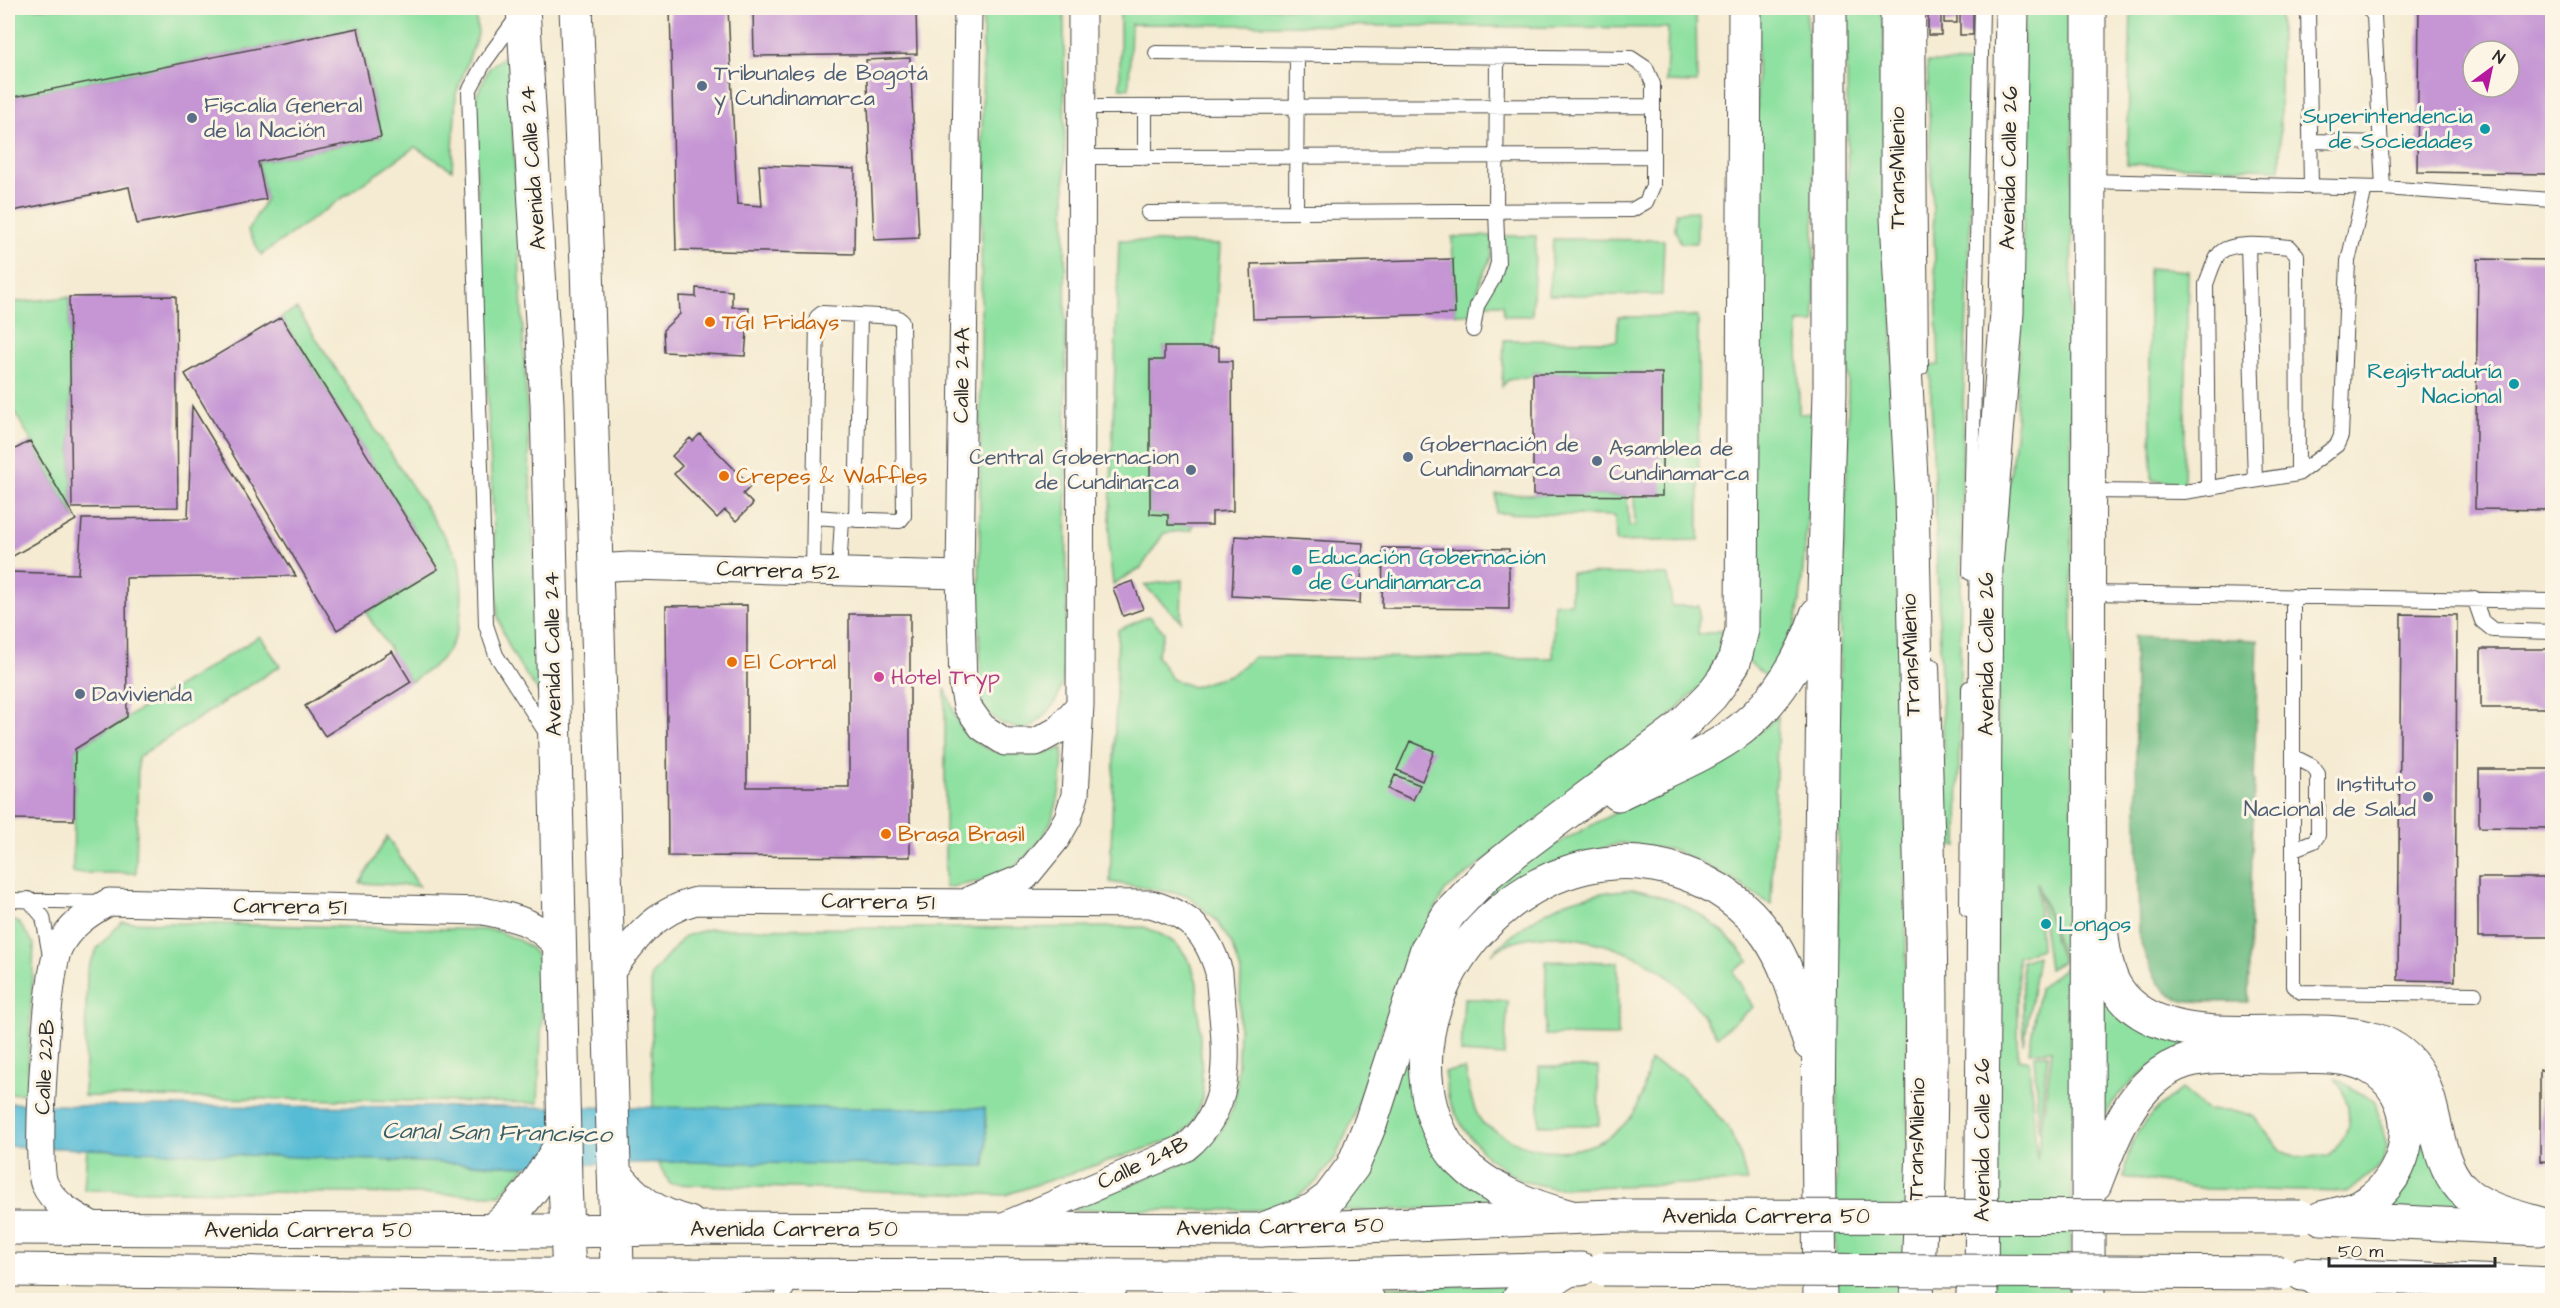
<svg xmlns="http://www.w3.org/2000/svg" width="2560" height="1308" viewBox="0 0 2560 1308" font-family="'Architects Daughter',sans-serif">
  <rect width="100%" height="100%" fill="#fcf5e5"/>
  <filter id="ink" filterUnits="userSpaceOnUse"><feTurbulence type="fractalNoise" baseFrequency=".0167" numOctaves="2"/><feDisplacementMap in="SourceGraphic" scale="12" xChannelSelector="R" yChannelSelector="G"/><feConvolveMatrix kernelMatrix="1 2 1 2 8 2 1 2 1" color-interpolation-filters="sRGB"/></filter>
  <filter id="wash" filterUnits="userSpaceOnUse"><feTurbulence type="fractalNoise" baseFrequency=".008" numOctaves="4" result="noise"/><feDisplacementMap in="SourceGraphic" scale="24" xChannelSelector="R" yChannelSelector="G"/><feGaussianBlur stdDeviation="1.35" result="paint"/><feColorMatrix in="noise" values="0 0 0 0 0 0 0 0 0 0 0 0 0 0 0 0 0 1.4 0 .05"/><feComposite in="paint" operator="in"/></filter>
  <g filter="url(#wash)">
    <rect width="100%" height="100%" fill="#f5ebd2"/>
    <path fill="#8fe1a1" stroke="#5d8666" stroke-width="1.5" fill-rule="evenodd" d="M8 8H475L478 34 456 94 452 170 415 147 261 255 248 230 266 199 258 162 381 137 358 28 8 98Z
      M983 8H1064L1067 636C1062 682 1068 703 1025 731L1002 724 982 708 979 629Z
      M1120 8H1696L1697 83 1666 82 1668 28 1131 24 1129 88H1120Z
      M1758 8H1806L1813 107 1815 323H1798L1799 414 1817 413 1800 601 1790 650 1770 680 1747 661Z
      M1847 8H1883L1904 673 1909 1300H1835L1840 621 1848 442Z
      M2023 8H2075L2071 297 2074 1134 2069 1300H1994L1998 570 2016 428 2025 159ZM2037 882 2066 966 2039 989 2029 1052 2052 1050 2037 1160 2029 1061 2018 1059V957L2041 949Z
      M2131 8H2280V169L2127 164Z
      M509 53 541 695C521 670 507 648 498 617L476 159V97L489 68Z
      M1927 62 1972 63 1970 238 1963 402 1958 846H1947L1930 366 1939 365Z
      M1697 211V243H1681L1675 230 1676 212Z
      M1492 236V255L1481 279 1471 314H1455L1452 237Z
      M1501 236H1536L1532 316H1504L1503 304H1485Z
      M1553 239 1664 240 1662 295H1549Z
      M1119 240 1220 245 1214 348 1164 347V360H1150V514L1168 515V525H1193L1192 530 1164 533 1141 568 1113 584 1109 550Z
      M2148 268 2188 271 2184 484 2152 480Z
      M69 297 72 508 76 520 8 400V303Z
      M297 309 458 557C464 590 466 632 441 659 433 668 421 674 411 682L366 613 438 569 281 317Z
      M1698 316 1699 540 1616 542 1615 516 1496 513V494L1627 496 1629 526H1635L1634 496 1661 373H1534L1533 376 1508 380 1502 386 1504 340 1617 341 1618 317Z
      M1571 573 1668 575 1672 606H1699L1698 635 1723 630 1715 672 1651 735 1445 891 1401 973 1353 1119 1335 1158 1317 1181 1296 1198 1265 1210H1069L1201 1155 1225 1124 1233 1107 1237 1085 1241 971 1232 944 1216 920 1187 895 1110 882 1118 630 1149 616 1164 632 1157 656 1172 679 1193 687 1232 674 1254 657 1553 658 1554 603H1571Z
      M1182 580 1181 621 1144 585Z
      M260 636 280 666 138 757 136 873H73L75 749Z
      M945 688C951 701 956 724 966 735 991 759 1033 758 1063 748 1062 790 1058 827 1025 857 1019 861 1014 868 1007 872 988 881 966 884 945 888Z
      M1778 716 1771 905 1730 878 1674 850 1620 843 1553 864 1419 1014 1411 1071 1413 1099 1501 1207 1333 1211 1459 918 1513 867 1744 744Z
      M387 837 419 886 360 883Z
      M1633 889C1683 899 1718 920 1749 961L1733 971 1753 1007 1717 1036C1701 1012 1684 987 1660 970 1625 946 1557 927 1515 941 1507 943 1499 950 1491 954 1541 909 1565 895 1633 889Z
      M2039 890 2062 962 2049 969Z
      M8 918 19 923 34 944 27 1093 8 1094Z
      M122 922 494 930C520 940 534 943 544 971L538 1103 84 1096 87 970 98 947Z
      M1144 927C1176 939 1188 950 1197 983L1203 1095 1193 1123 1178 1138 1005 1195 670 1184 658 1163 653 1108 651 975 685 936 709 929Z
      M2038 956V957L2024 1045 2022 961Z
      M1546 961 1618 962V1036L1545 1035Z
      M2102 991 2195 1042C2150 1067 2127 1075 2101 1122Z
      M1464 998 1508 1001 1504 1056 1461 1053Z
      M2048 1054 2039 1132 2034 1055Z
      M1650 1061 1680 1074 1728 1127 1740 1155 1747 1182 1553 1188 1522 1181 1487 1157 1464 1129 1449 1101 1444 1072 1465 1069C1469 1085 1471 1108 1482 1122 1485 1126 1493 1129 1497 1132 1539 1160 1597 1158 1631 1117 1642 1103 1646 1078 1650 1061Z
      M1539 1067H1598L1599 1125H1539Z
      M2335 1078 2375 1102 2387 1146 2384 1162 2348 1192 2207 1189 2124 1177C2129 1131 2147 1117 2181 1089L2206 1110 2241 1112 2254 1117 2283 1152 2298 1157 2327 1156C2355 1135 2354 1106 2335 1078Z
      M2419 1120 2470 1215 2368 1213Z
      M87 1148 526 1166 500 1195 84 1190Z
      M1519 1284 1501 1300H1394L1382 1287Z"/>
    <path fill="#73bf87" stroke="#4f7559" stroke-width="1.5" d="M2134 636 2258 640 2248 1002C2176 1000 2165 1014 2139 938Z
      M2326 1298 2332 1300 2133 1299Z"/>
    <path fill="#57bcd5" stroke="#417480" stroke-width="1.5" d="M8 1103 85 1106 985 1108 987 1141 985 1166 676 1162 526 1166 8 1146Z"/>
    <g id="blocks">
      <path fill="#c595d4" fill-rule="evenodd" d="M670 8H728L737 204 762 206 759 165 855 169 854 254 676 250Z
        M753 8H916L917 54 754 56Z
        M1928 8H1941V35H1928Z
        M1944 8H1957V23H1944Z
        M1960 8H1973V35H1960Z
        M2419 8H2552V174L2417 172ZM2473 51H2509V87H2473Z
        M358 28 381 137 258 162 266 199 137 224 129 187 8 212V98Z
        M910 58 919 238 874 240 866 60Z
        M1453 259 1455 314 1253 319 1251 264Z
        M2478 259 2552 260V510L2475 509Z
        M696 288 732 291V307H749L745 356 664 352 663 330 680 314 679 296 696 297Z
        M176 296 178 507 72 508 69 297Z
        M281 317 438 569 337 630 185 374Z
        M1164 347H1219V361H1232L1233 511 1212 512V525H1168V515L1150 514V360H1164Z
        M1533 373H1662V496L1533 495Z
        M192 406 296 576 126 578 127 717 75 749 74 820 8 819V572L78 574 82 519 188 518Z
        M700 434 751 486 743 494 753 504 736 521 725 510 717 518 674 474 682 466 672 456 690 438 693 441Z
        M30 441 76 520 8 559V453Z
        M1235 536 1363 543 1360 603 1232 596Z
        M1383 548 1509 549V609L1382 608Z
        M1133 581 1143 609 1123 616 1113 588Z
        M747 605V787H849V614H910V857L668 856 666 606Z
        M2401 614 2457 615 2455 981 2398 980Z
        M2481 649H2552V708H2481Z
        M392 651 411 682 325 736 305 706Z
        M1410 741 1434 751 1422 781 1397 770Z
        M2479 769H2552V828L2479 827Z
        M1395 775 1420 785 1413 800 1389 789Z
        M2478 878H2552V937H2478Z
        M2540 1070H2552V1162L2540 1161Z"/>
    </g>
  </g>
  <g filter="url(#ink)">
    <use href="#blocks" fill-opacity="0" stroke="#494844" stroke-width="1.5"/>
    <g fill="none" stroke-linecap="round" stroke-linejoin="round">
      <g stroke="#494844" stroke-width="16">
        <path id="lane" d="M1918 8 1921 368
          M2308 8 2311 187
          M2368 8 2374 16 2383 188
          M518 16 484 63 469 91 486 625 496 655 548 736
          M1082 107 1653 106
          M1145 108V158
          M2312 141 2379 143
          M1082 157 1652 156
          M2088 181 2383 188 2552 200
          M1296 212 1297 55
          M1148 213 1632 210 1646 202 1653 186V84L1646 68 1631 58 1156 53
          M2248 245 2255 481
          M1473 330 1477 306 1493 279 1498 263 1496 211 1497 57
          M2208 488 2206 284C2210 274 2213 261 2220 253 2231 240 2273 246 2290 247L2297 255 2298 474
          M2088 491 2184 492 2298 474 2337 445 2341 436 2348 261 2365 188
          M815 517 842 519
          M856 520 860 315
          M813 572 817 317 822 313 897 317 902 321 904 516 900 521 842 519 839 573
          M1970 573 1982 8
          M2088 593 2552 601
          M2293 596V986L2301 992 2475 994
          M2474 598 2482 621 2493 630 2552 632
          M1932 666C1938 849 1945 1034 1937 1217
          M2294 757 2312 766 2318 774V835L2314 841 2294 849
          M28 899 43 917 50 956
          M8 900 101 902
          M1967 909 1969 688
          M780 1300 795 1277
          M1963 1300 1965 1270"/>
      </g>
      <g stroke="#494844" stroke-width="29">
        <path id="street" d="M968 8 960 575 963 685 967 706 982 727 1005 742H1036L1058 730 1080 705
          M596 568 629 566 960 575
          M972 899 1025 877 1056 839 1068 818 1075 795 1080 705 1082 8
          M608 976C633 941 653 912 696 901L1151 904C1191 916 1207 932 1219 972 1223 1035 1242 1103 1185 1148L999 1228
          M99 1229C78 1217 54 1206 44 1183 35 1158 47 971 59 947 69 926 89 913 109 902L483 911C521 919 535 921 561 950
          M1107 1300 1119 1276"/>
      </g>
      <g stroke="#494844" stroke-width="35">
        <path id="secondary" d="M523 8 547 403 565 1182 570 1300
          M576 8 587 266 618 1300
          M614 1172C635 1200 655 1214 689 1223
          M2324 1218 2539 1229
          M8 1228 567 1231 708 1228 1261 1230 1612 1216
          M491 1231C524 1207 543 1174 564 1140
          M8 1270 458 1275 1294 1276 1581 1269
          M2302 1274 2552 1284"/>
      </g>
      <g stroke="#494844" stroke-width="35">
        <path id="primary" d="M1897 8V218L1912 496 1922 942 1923 1149 1917 1300
          M1618 794C1657 774 1708 755 1741 729 1777 700 1803 657 1817 614
          M2102 936C2104 954 2107 974 2117 989 2165 1062 2302 1015 2376 1040 2448 1065 2421 1142 2461 1188 2483 1212 2523 1218 2552 1227
          M2095 1184C2114 1135 2136 1070 2195 1059 2220 1054 2248 1057 2273 1057 2302 1058 2341 1052 2368 1066 2421 1093 2416 1166 2372 1199 2358 1211 2339 1213 2321 1218
          M1571 1217C1530 1206 1489 1191 1459 1160 1441 1141 1430 1112 1427 1087 1409 954 1551 826 1681 872 1716 884 1745 904 1767 935 1790 967 1798 1007 1810 1044
          M1261 1230 1313 1210 1329 1198 1353 1166 1371 1122 1427 949 1449 914 1486 875 1517 850 1677 730 1711 696 1723 680 1734 662 1742 630 1745 8
          M2307 1274 2359 1300
          M1294 1276 1338 1288 1368 1300
          M1518 1300 1570 1269
          M1820 1300 1818 1113 1824 593 1830 392V8
          M1981 1300 1986 566 2007 313 2012 8
          M2088 1300 2089 8"/>
      </g>
      <use href="#lane" stroke="#fff" stroke-width="14"/>
      <use href="#street" stroke="#fff" stroke-width="27"/>
      <use href="#secondary" stroke="#fff" stroke-width="33"/>
      <use href="#primary" stroke="#fff" stroke-width="33"/>
      <g stroke="#494844" stroke-width="35" stroke-linecap="butt">
        <path id="secondary-bridge" d="M1612 1216 2301 1217
          M1603 1269 2283 1273"/>
      </g>
      <use href="#secondary-bridge" stroke="#fff" stroke-width="33"/>
    </g>
  </g>
  <g fill="#5c6f8a" stroke="#fcf5e5" stroke-width="2">
    <circle cx="702" cy="86" r="6"/>
    <circle cx="192" cy="118" r="6"/>
    <circle cx="1408" cy="457" r="6"/>
    <circle cx="1597" cy="461" r="6"/>
    <circle cx="1191" cy="470" r="6"/>
    <circle cx="80" cy="694" r="6"/>
    <circle cx="2428" cy="797" r="6"/>
  </g>
  <g fill="#0f9aa8" stroke="#fcf5e5" stroke-width="2">
    <circle cx="2485" cy="129" r="6"/>
    <circle cx="2514" cy="384" r="6"/>
    <circle cx="1297" cy="570" r="6"/>
    <circle cx="2046" cy="924" r="6"/>
  </g>
  <g fill="#e8710a" stroke="#fcf5e5" stroke-width="2">
    <circle cx="710" cy="322" r="6"/>
    <circle cx="724" cy="476" r="6"/>
    <circle cx="732" cy="662" r="6"/>
    <circle cx="886" cy="834" r="6"/>
  </g>
  <circle fill="#d1479c" stroke="#fcf5e5" stroke-width="2" cx="879" cy="677" r="6"/>
  <g text-anchor="middle" dominant-baseline="central" stroke-width="6" stroke-linejoin="round" paint-order="stroke">
    <g font-size="22" fill="#4e5e75" stroke="#fcf5e5" text-anchor="start">
      <text x="714" y="73">Tribunales de Bogotá<tspan x="714" dy="25">y Cundinamarca</tspan></text>
      <text x="204" y="105">Fiscalía General<tspan x="204" dy="25">de la Nación</tspan></text>
      <text x="1420" y="444">Gobernación de<tspan x="1420" dy="25">Cundinamarca</tspan></text>
      <text x="1609" y="448">Asamblea de<tspan x="1609" dy="25">Cundinamarca</tspan></text>
      <text x="1179" y="457" text-anchor="end">Central Gobernacion<tspan x="1179" dy="25">de Cundinarca</tspan></text>
      <text x="92" y="694">Davivienda</text>
      <text x="2416" y="784" text-anchor="end">Instituto<tspan x="2416" dy="25">Nacional de Salud</tspan></text>
    </g>
    <g font-size="22" fill="#0d838f" stroke="#fcf5e5" text-anchor="end">
      <text x="2473" y="116">Superintendencia<tspan x="2473" dy="25">de Sociedades</tspan></text>
      <text x="2502" y="371">Registraduría<tspan x="2502" dy="25">Nacional</tspan></text>
      <text x="1309" y="557" text-anchor="start">Educación Gobernación<tspan x="1309" dy="25">de Cundinamarca</tspan></text>
      <text x="2058" y="924" text-anchor="start">Longos</text>
    </g>
    <g font-size="22" fill="#2b2b2b" stroke="#fcf5e5">
      <text transform="translate(533 168) rotate(-94)">Avenida Calle 24</text>
      <text transform="translate(1897 168) rotate(-90)">TransMilenio</text>
      <text transform="translate(2009 168) rotate(-89)">Avenida Calle 26</text>
      <text transform="translate(962 375) rotate(-89)">Calle 24A</text>
      <text transform="translate(778 571) rotate(2)">Carrera 52</text>
      <text transform="translate(553 654) rotate(-91)">Avenida Calle 24</text>
      <text transform="translate(1986 654) rotate(-90)">Avenida Calle 26</text>
      <text transform="translate(1911 655) rotate(-92)">TransMilenio</text>
      <text transform="translate(878 902) rotate(1)">Carrera 51</text>
      <text transform="translate(290 907) rotate(1)">Carrera 51</text>
      <text transform="translate(45 1067) rotate(-87)">Calle 22B</text>
      <text transform="translate(1917 1139) rotate(-89)">TransMilenio</text>
      <text transform="translate(1982 1140) rotate(-90)">Avenida Calle 26</text>
      <text transform="translate(1143 1163) rotate(-25)">Calle 24B</text>
      <text x="1766" y="1216">Avenida Carrera 50</text>
      <text transform="translate(1280 1227) rotate(-1)">Avenida Carrera 50</text>
      <text x="794" y="1229">Avenida Carrera 50</text>
      <text x="308" y="1230">Avenida Carrera 50</text>
    </g>
    <g font-size="22" fill="#c56008" stroke="#fcf5e5" text-anchor="start">
      <text x="722" y="322">TGI Fridays</text>
      <text x="736" y="476">Crepes &amp; Waffles</text>
      <text x="744" y="662">El Corral</text>
      <text x="898" y="834">Brasa Brasil</text>
    </g>
    <g font-size="22" fill="#b23c85" stroke="#fcf5e5" text-anchor="start">
      <text x="891" y="677">Hotel Tryp</text>
    </g>
    <g font-size="24" font-style="italic" fill="#3a5e66" stroke="#fcf5e5">
      <text transform="translate(497 1133) rotate(1)">Canal San Francisco</text>
    </g>
  </g>
  <rect width="2560" height="1308" fill="none" stroke="#fcf5e5" stroke-width="30"/>
  <g transform="translate(2491 69) rotate(33)"><circle r="28" fill="#fcf5e5" stroke="#a8a49b" stroke-width="1.5"/>
  <path d="M0-4.5L10 22L0 15L-10 22Z" fill="#b5179e"/>
  <text y="-9" font-size="16" font-weight="bold" text-anchor="middle" fill="#2b2b2b">N</text>
  </g>
  <path d="M2329 1257v9h166v-9" fill="none" stroke="#2b2b2b" stroke-width="3"/>
  <text x="2338" y="1257" font-size="18" fill="#2b2b2b" stroke="#fcf5e5" stroke-width="4.5" paint-order="stroke">50 m</text>
</svg>
